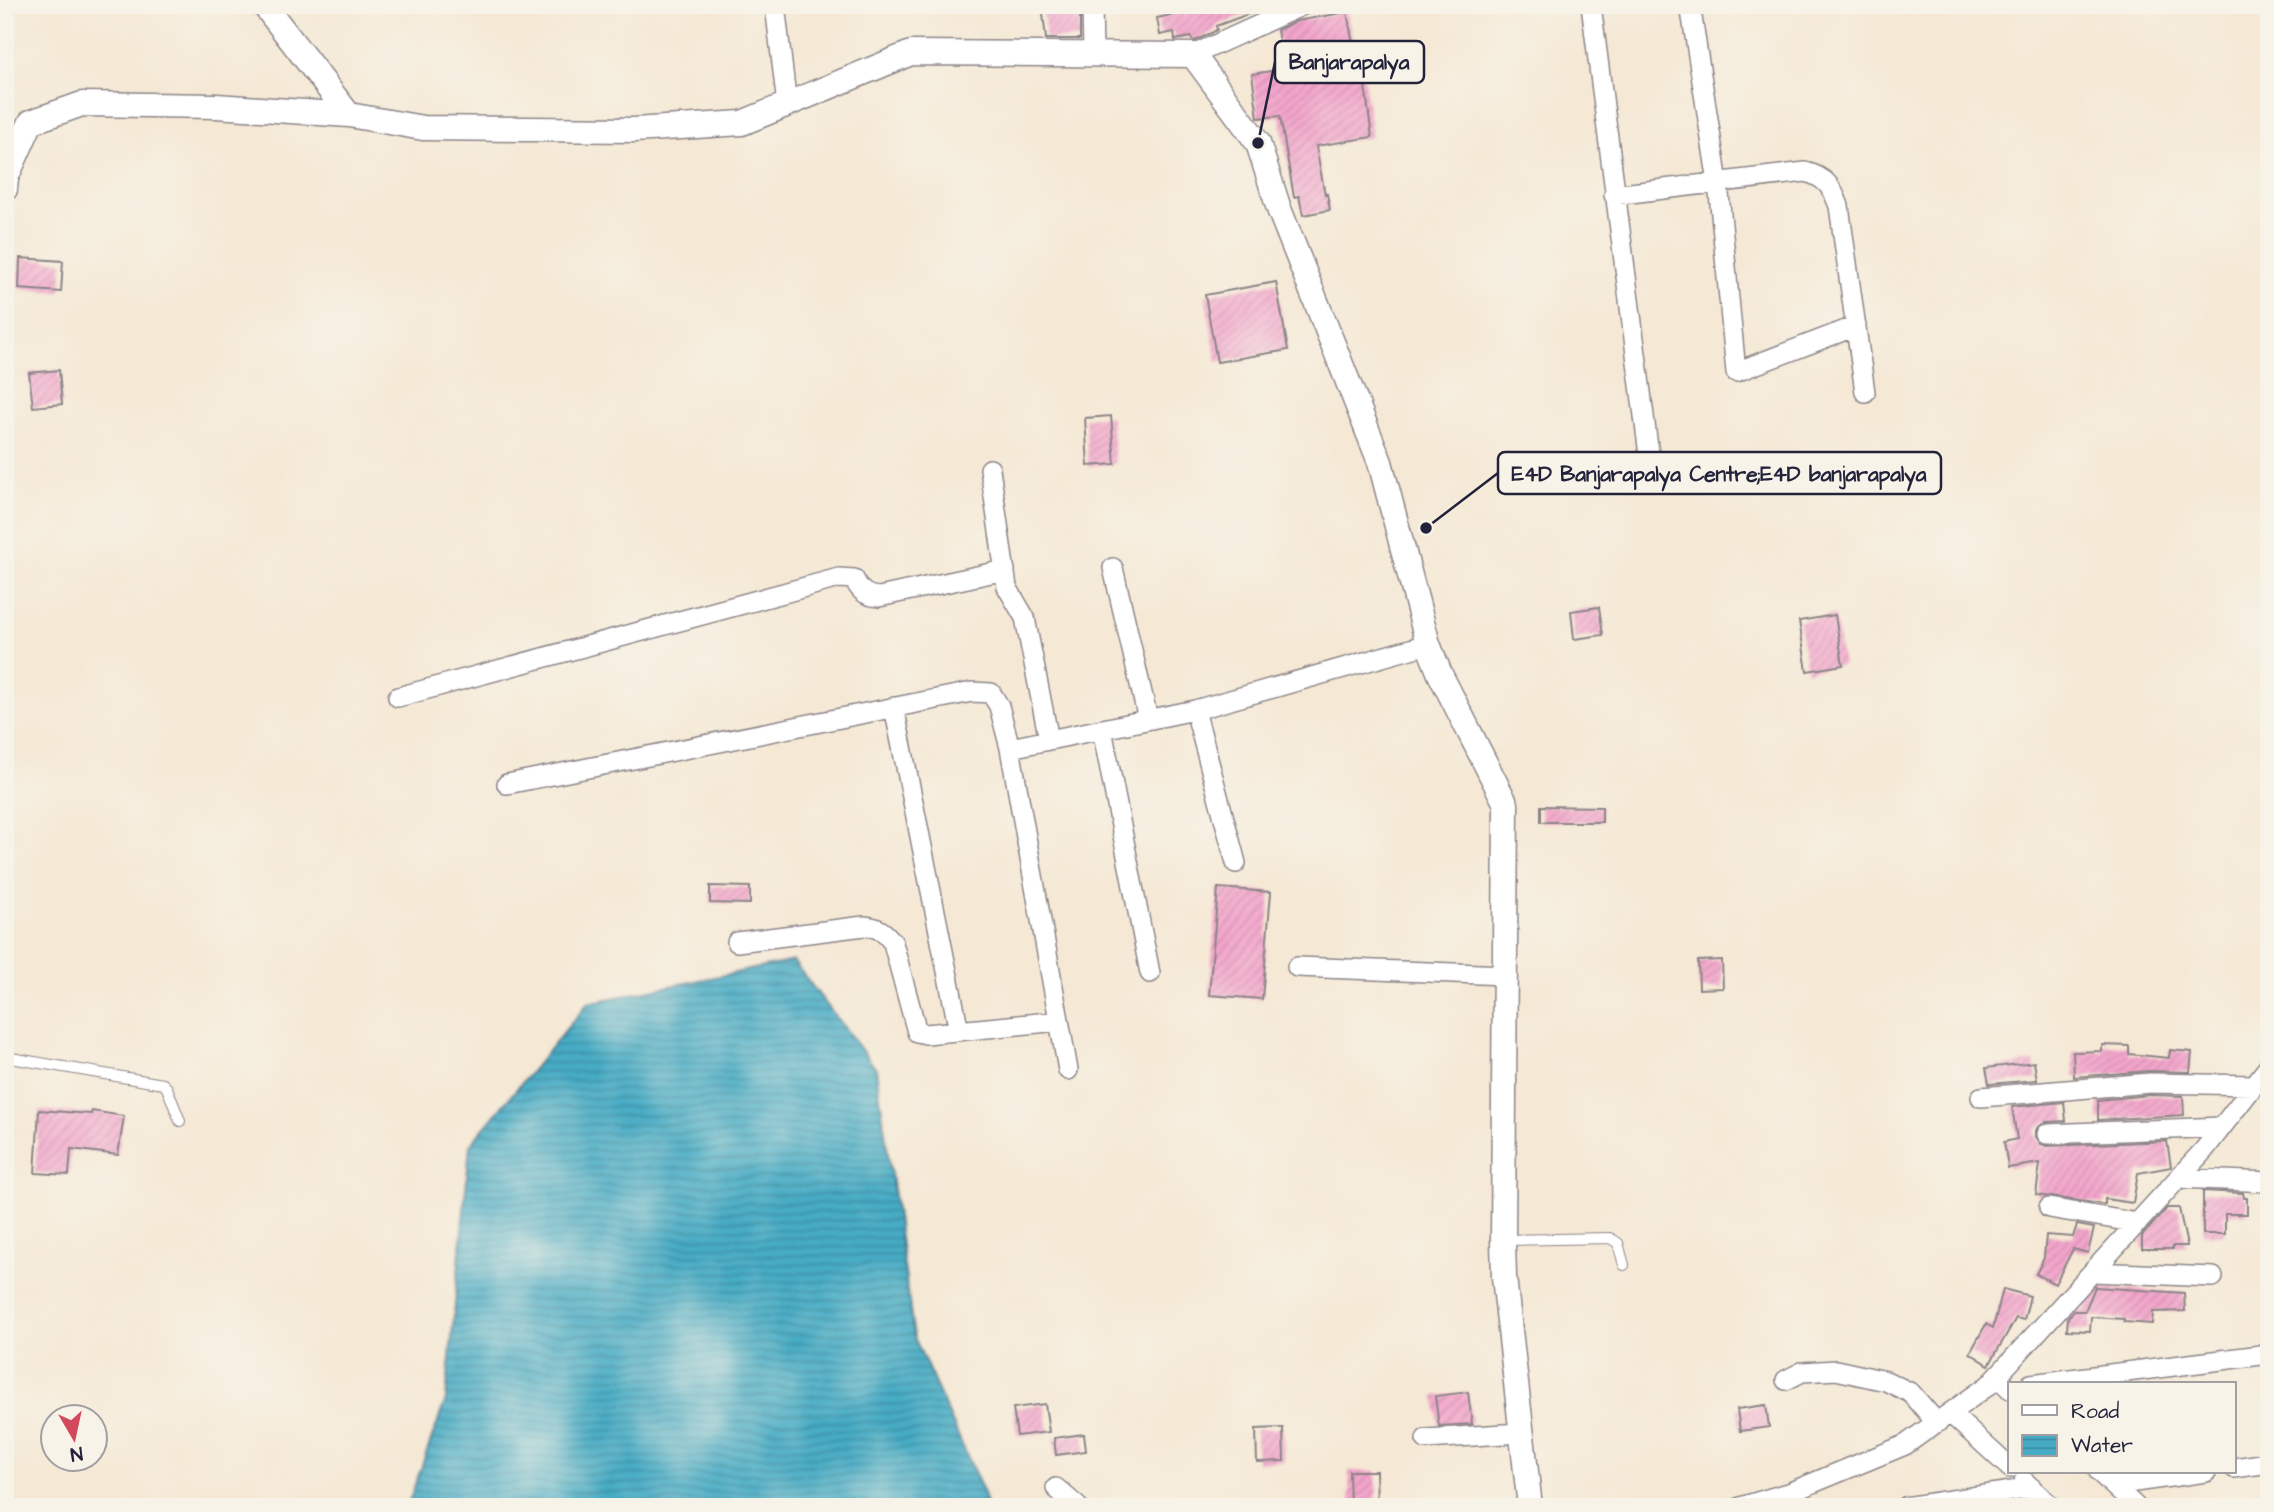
<svg xmlns="http://www.w3.org/2000/svg" width="2274" height="1512" viewBox="0 0 2274 1512" font-family="'Architects Daughter',sans-serif">
  <defs>
    <pattern id="water-rules" width="6" height="5" patternUnits="userSpaceOnUse" patternTransform="scale(1.75)"><rect width="6" height="5" fill="#46acc5"/><path d="M0 2.5h6" fill="none" stroke="#3a8ca1"/></pattern>
    <pattern id="building-hatch" width="6" height="6" patternUnits="userSpaceOnUse" patternTransform="scale(1.75)"><rect width="6" height="6" fill="#f3a5cb"/><path d="M-1 1l2-2M0 6l6-6M5 7l2-2" fill="none" stroke="#d08eaf"/></pattern>
  </defs>
  <rect width="100%" height="100%" fill="#f7f3e8"/>
  <filter id="ink" filterUnits="userSpaceOnUse"><feTurbulence type="fractalNoise" baseFrequency=".0143" numOctaves="2"/><feDisplacementMap in="SourceGraphic" scale="14" xChannelSelector="R" yChannelSelector="G"/><feConvolveMatrix kernelMatrix="1 2 1 2 8 2 1 2 1" color-interpolation-filters="sRGB"/></filter>
  <filter id="wash" filterUnits="userSpaceOnUse"><feTurbulence type="fractalNoise" baseFrequency=".00686" numOctaves="4" result="noise"/><feDisplacementMap in="SourceGraphic" scale="28" xChannelSelector="R" yChannelSelector="G"/><feGaussianBlur stdDeviation="1.57" result="paint"/><feColorMatrix in="noise" values="0 0 0 0 0 0 0 0 0 0 0 0 0 0 0 0 0 1.4 0 .05"/><feComposite in="paint" operator="in"/></filter>
  <g filter="url(#wash)">
    <rect width="100%" height="100%" fill="#f5e8d4"/>
    <path fill="url(#water-rules)" stroke="#346780" stroke-width="2" d="M793 961 876 1069 914 1337 981 1487 987 1507H407L446 1399 470 1145 588 1003Z"/>
    <g id="blocks">
      <path fill="url(#building-hatch)" d="M1042 5H1080V39H1046Z
        M1183 5H1270V6L1216 26 1217 30 1195 41 1192 40 1191 37 1175 40 1174 32 1160 35 1157 18 1171 15 1170 11 1184 8Z
        M1347 12 1354 50 1360 49 1372 137 1316 146 1325 195 1327 194 1330 210 1303 215 1299 196 1294 197 1280 116 1258 118 1252 74 1284 69 1277 30 1297 21Z
        M20 258 63 261 61 292 19 289Z
        M1276 282 1288 350 1217 362 1205 295Z
        M59 370 62 404 33 407 29 373Z
        M1111 416 1115 464 1088 466 1085 418Z
        M1599 607 1603 635 1574 639 1571 611Z
        M1835 615 1843 665 1807 671 1799 621Z
        M1541 806 1602 807V822H1541Z
        M710 886 750 887V904L710 903Z
        M1218 888 1271 892 1262 999 1209 995Z
        M1722 960 1723 988 1699 989 1698 961Z
        M2102 1045 2129 1046V1054L2169 1058 2170 1050 2192 1052 2190 1072 2149 1071 2074 1077 2073 1052 2102 1051Z
        M2034 1062 2037 1080 1989 1084 1986 1068Z
        M2150 1095 2183 1096 2184 1115 2098 1120V1100Z
        M2064 1102 2066 1121 2046 1122 2037 1128 2035 1135 2041 1144 2047 1146 2167 1141 2171 1167 2138 1173 2133 1203 2105 1199V1204H2101L2036 1195 2040 1163 2008 1168 2004 1142 2017 1139 2012 1107Z
        M39 1110 91 1114 92 1111 124 1116 118 1155 71 1149 69 1175 35 1173Z
        M2203 1191 2243 1193 2244 1198H2247V1214H2225V1234H2203Z
        M2167 1208H2179L2187 1246H2173V1249H2142V1236Z
        M2077 1225 2094 1228 2088 1253 2073 1249 2055 1284 2036 1274 2044 1258 2046 1235 2073 1237Z
        M2095 1287 2184 1293 2185 1311 2153 1312 2152 1324 2124 1322V1319L2091 1317 2090 1331 2067 1330 2068 1317 2074 1311H2085Z
        M2003 1289 2030 1296 2024 1320 2016 1318 1989 1365 1970 1353 1986 1324 1993 1328Z
        M1468 1392 1472 1424 1439 1426 1435 1396Z
        M1045 1404 1049 1432 1017 1436 1013 1408Z
        M1766 1405 1769 1427 1740 1431 1737 1409Z
        M1283 1428 1284 1461 1257 1462 1256 1429Z
        M1084 1434 1086 1451 1056 1455 1054 1438Z
        M1349 1471H1376L1377 1506 1350 1507Z"/>
    </g>
  </g>
  <g filter="url(#ink)">
    <use href="#blocks" fill-opacity="0" stroke="#8c8588" stroke-width="2"/>
    <g fill="none" stroke-linecap="round" stroke-linejoin="round">
      <g stroke="#8c8588" stroke-width="12">
        <path id="service" d="M5 1057 163 1084 167 1088 180 1121
          M1503 1240 1610 1238 1618 1243 1624 1265"/>
      </g>
      <g stroke="#8c8588" stroke-width="22">
        <path id="minor" d="M775 5 787 105
          M1092 5 1093 55
          M1591 5 1652 478
          M1691 11 1718 183 1736 372 1856 326
          M1193 55 1303 5
          M1614 195 1805 172C1826 177 1832 187 1839 206L1865 392
          M990 469 1007 587 1025 618 1049 740
          M1113 568 1148 719
          M398 697 839 578 854 579C860 591 865 596 879 597L1005 570
          M894 707 959 1031
          M1195 710 1236 863
          M1102 729 1150 973
          M1010 748 1195 710 1428 644
          M507 784 972 692 991 693 999 706 1010 748 1068 1070
          M737 942 864 926C879 927 885 932 893 943L917 1032 926 1034 1059 1021
          M1297 967 1506 975
          M1981 1097 2150 1083 2255 1085
          M2047 1134 2222 1127
          M2178 1178 2269 1182
          M2049 1208 2138 1223
          M2093 1272 2213 1277
          M1997 1377 2010 1389
          M1786 1380 1802 1372 1836 1370 1886 1381 1911 1393 1937 1423
          M2031 1384 2269 1354
          M1950 1413 2010 1468
          M1426 1439 1520 1433
          M2234 1468 2269 1463
          M2099 1472 2136 1507
          M2024 1481 2052 1507
          M2113 1485 2206 1472
          M1056 1488 1078 1507
          M1740 1507 1791 1492 1905 1445 1989 1385 2204 1150 2269 1066
          M1905 1507 2032 1488"/>
      </g>
      <g stroke="#8c8588" stroke-width="27">
        <path id="tertiary" d="M264 5 349 115
          M5 189 6 178 31 122 82 104 216 106 349 115 423 128 634 130 742 123 911 53 1193 55 1258 143 1279 209 1380 462 1428 644 1440 674 1506 804 1503 1240 1504 1277 1530 1507"/>
      </g>
      <use href="#service" stroke="#fff" stroke-width="10"/>
      <use href="#minor" stroke="#fff" stroke-width="19"/>
      <use href="#tertiary" stroke="#fff" stroke-width="24"/>
    </g>
  </g>
  <path fill="none" stroke="#22223b" stroke-width="2.5" d="M1258 143L1275 62M1426 528L1498 473"/>
  <g fill="#22223b" stroke="#f7f3e8" stroke-width="2.5">
    <circle cx="1258" cy="143" r="7"/>
    <circle cx="1426" cy="528" r="7"/>
  </g>
  <g fill="#f7f3e8" stroke="#22223b" stroke-width="2.5">
    <rect x="1275" y="41" width="149" height="42" rx="7"/>
    <rect x="1498" y="452" width="443" height="42" rx="7"/>
  </g>
  <g font-size="21" text-anchor="middle" font-weight="bold" fill="#22223b">
    <text x="1349" y="69">Banjarapalya</text>
    <text x="1719" y="481">E4D Banjarapalya Centre;E4D banjarapalya</text>
  </g>
  <rect width="2274" height="1512" fill="none" stroke="#f7f3e8" stroke-width="28"/>
  <rect x="2008" y="1382" width="228" height="91" fill="#f7f3e8" stroke="#a29fa3" stroke-width="2"/>
  <rect x="2022" y="1405" width="35" height="10" fill="#ffffff" stroke="#a29fa3" stroke-width="2"/>
  <text x="2071" y="1418" font-size="21" fill="#22223b">Road</text>
  <rect x="2022" y="1435" width="35" height="21" fill="url(#water-rules)" stroke="#a29fa3" stroke-width="2"/>
  <text x="2071" y="1452" font-size="21" fill="#22223b">Water</text>
  <g transform="translate(74 1438) rotate(171)"><circle r="33" fill="#f7f3e8" stroke="#a29fa3" stroke-width="2"/>
  <path d="M0-5L12 26L0 18L-12 26Z" fill="#d1495b"/>
  <text y="-10" font-size="19" font-weight="bold" text-anchor="middle" fill="#22223b">N</text>
  </g>
</svg>
